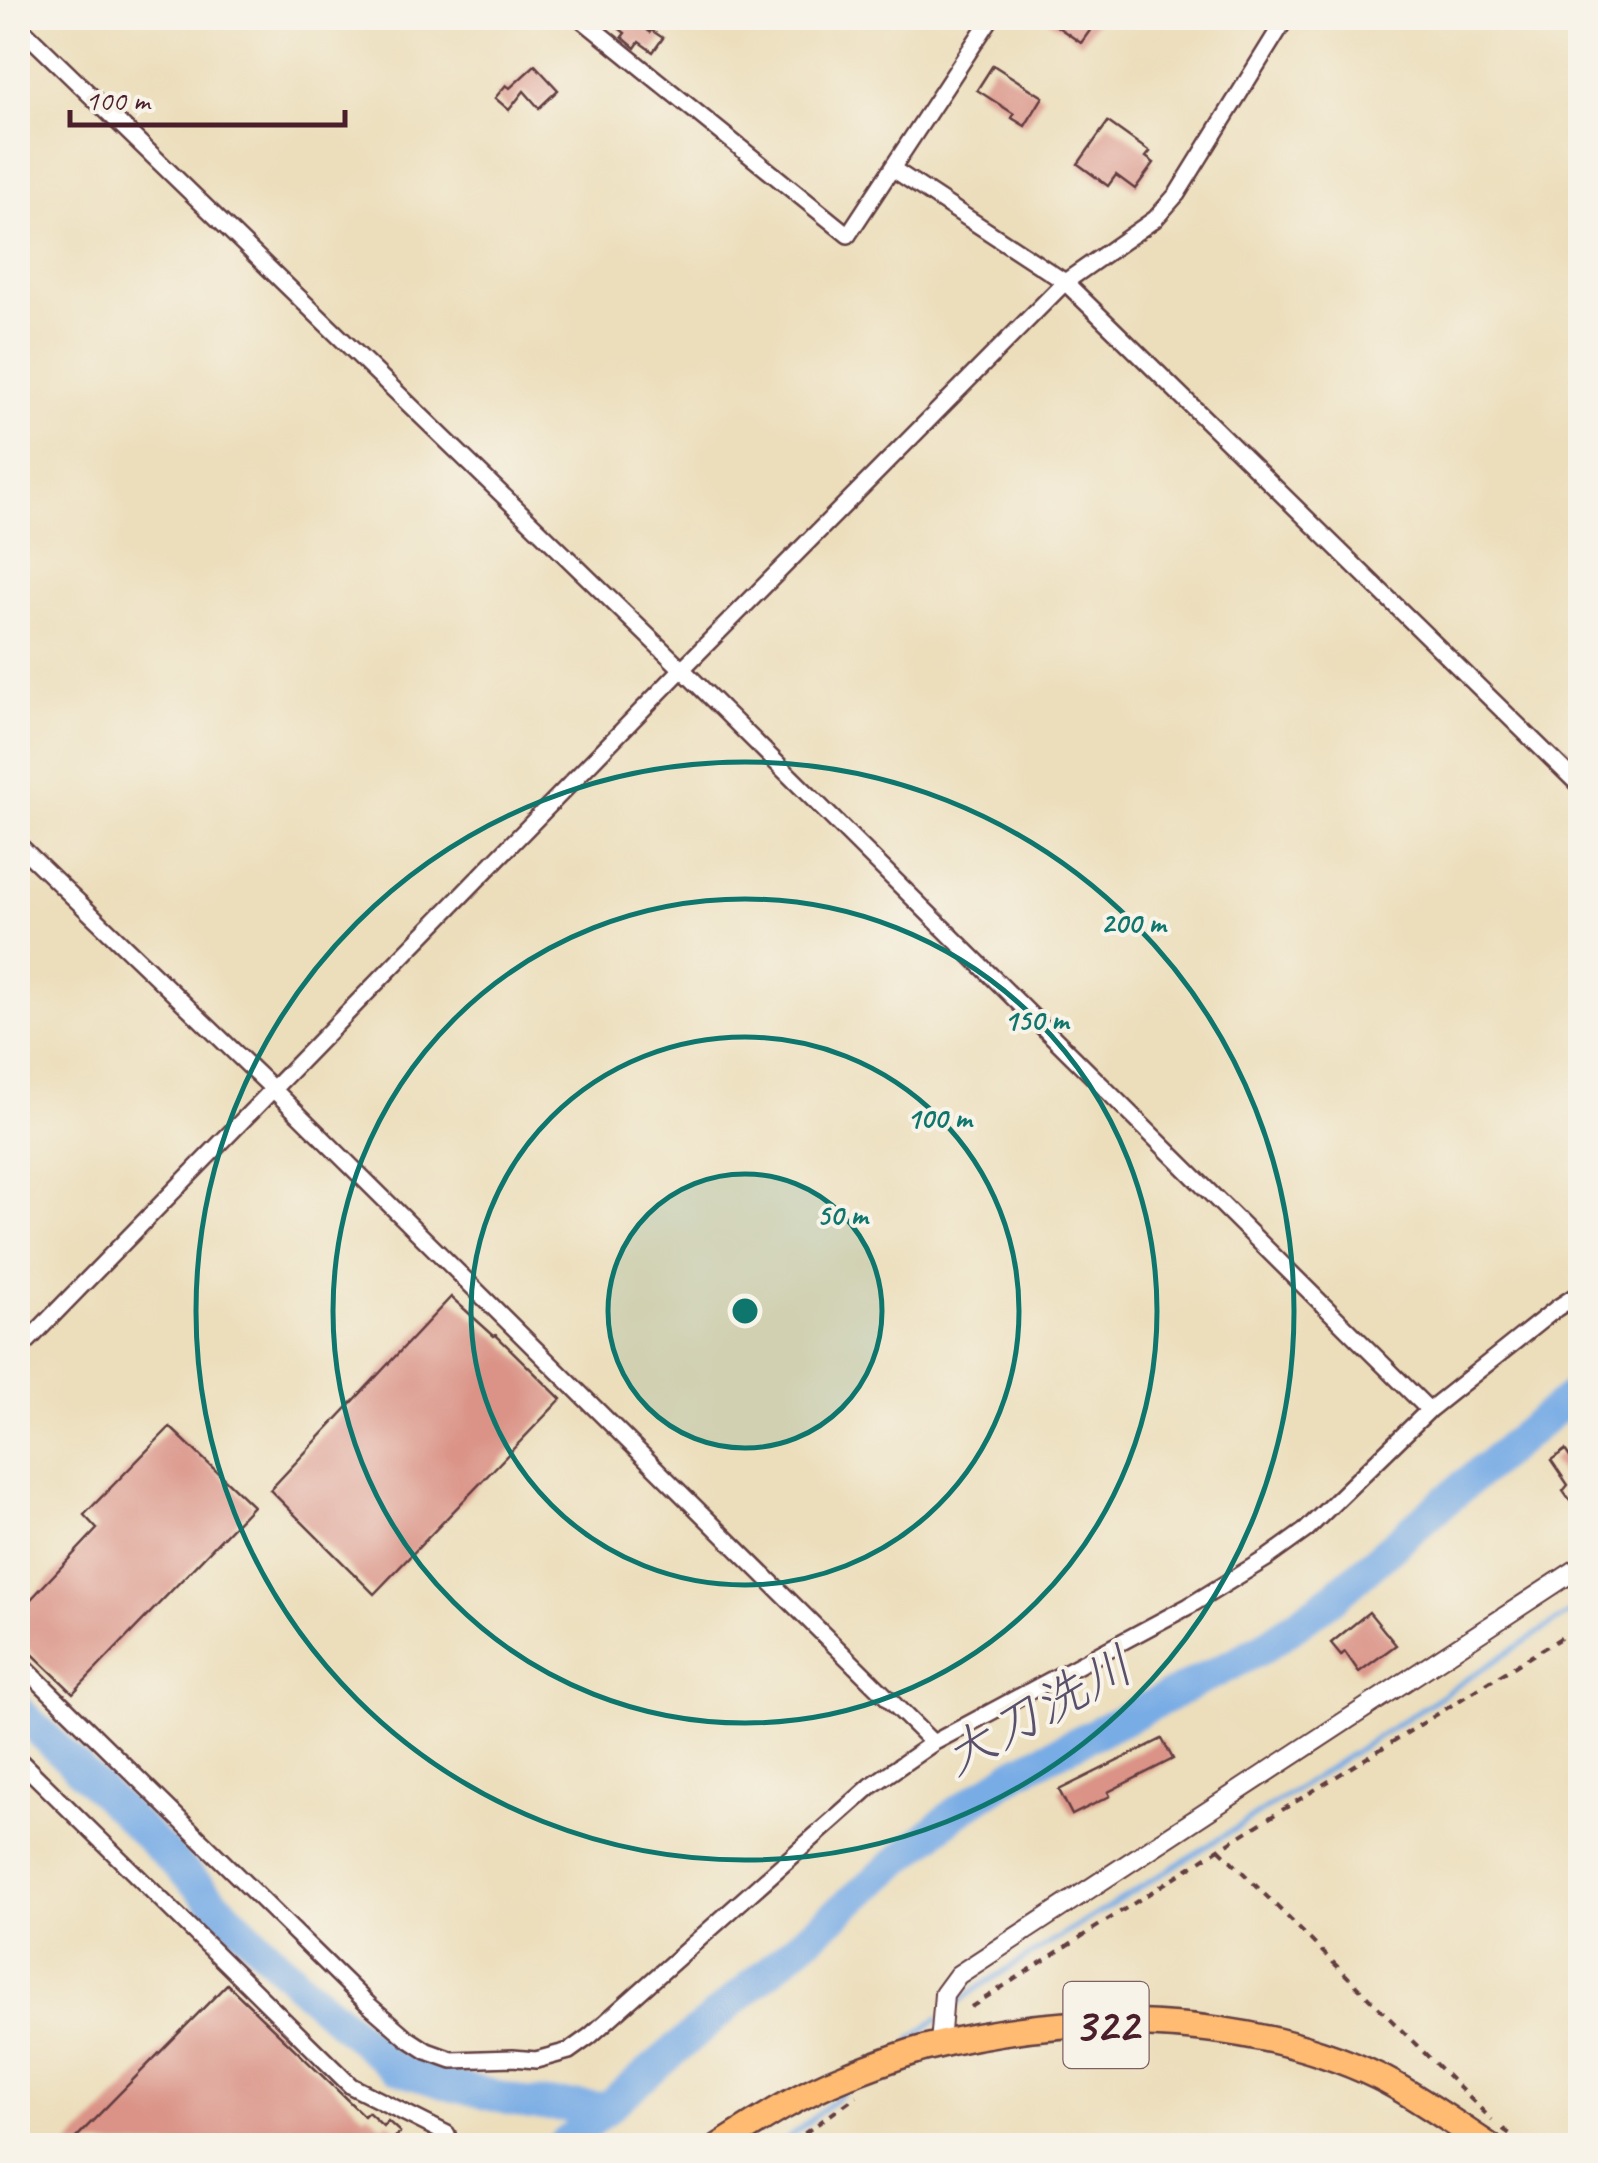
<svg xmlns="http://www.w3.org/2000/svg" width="1598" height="2163" viewBox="0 0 1598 2163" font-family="Caveat,'Klee One',sans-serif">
  <rect width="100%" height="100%" fill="#f7f3e8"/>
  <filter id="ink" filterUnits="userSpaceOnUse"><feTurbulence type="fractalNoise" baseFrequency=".01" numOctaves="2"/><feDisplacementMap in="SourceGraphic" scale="20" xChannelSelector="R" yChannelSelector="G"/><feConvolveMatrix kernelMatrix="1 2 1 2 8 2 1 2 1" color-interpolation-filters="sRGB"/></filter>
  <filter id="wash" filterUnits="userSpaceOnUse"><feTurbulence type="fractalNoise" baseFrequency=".0048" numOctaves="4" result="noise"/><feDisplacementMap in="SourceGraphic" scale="40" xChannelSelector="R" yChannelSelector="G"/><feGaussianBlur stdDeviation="2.25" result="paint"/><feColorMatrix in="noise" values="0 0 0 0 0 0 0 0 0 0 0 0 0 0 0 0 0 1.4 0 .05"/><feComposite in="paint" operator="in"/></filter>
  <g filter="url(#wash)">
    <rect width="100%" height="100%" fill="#ecdebb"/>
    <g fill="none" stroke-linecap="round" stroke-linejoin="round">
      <path stroke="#78ace5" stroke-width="5" d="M949 2010 977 1988 1238 1827 1580 1606
        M910 2040 937 2019
        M779 2146 850 2087"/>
      <path stroke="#78ace5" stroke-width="32" d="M18 1710 307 1992 394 2068 457 2087 529 2104 607 2108
        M562 2146 955 1813 1018 1771 1138 1712 1263 1648 1335 1596 1433 1511 1580 1389"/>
    </g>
    <g id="blocks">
      <path fill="#da9386" d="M606 18H632L650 32 651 30 663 38 653 52 639 42 635 48 622 37 625 33Z
        M1045 18H1099L1081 43Z
        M535 65 558 90 539 108 524 91 509 110 495 98 506 85 510 88Z
        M993 65 1043 97 1025 126 1012 118 1014 114 977 90Z
        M1108 122 1150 152 1146 157 1154 163 1135 189 1116 175 1108 186 1078 164Z
        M451 1297 494 1336 496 1335 561 1399 374 1594 270 1490Z
        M170 1427 253 1506 73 1693 18 1640V1613L97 1529 84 1515Z
        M1565 1450 1580 1472V1515L1563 1491 1568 1485 1551 1460Z
        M1369 1612 1396 1645 1359 1672 1345 1652 1341 1655 1331 1643Z
        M1162 1739 1173 1759 1108 1792 1110 1796 1072 1815 1059 1790Z
        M227 1984 364 2116 368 2112 383 2126 388 2121 400 2132 386 2146H68Z"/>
    </g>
  </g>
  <g filter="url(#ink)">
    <use href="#blocks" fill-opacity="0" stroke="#623c41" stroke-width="2.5"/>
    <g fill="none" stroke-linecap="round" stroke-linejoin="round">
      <g stroke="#623c41" stroke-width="20">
        <path id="minor" d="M580 18 848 235 991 18
          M18 25 682 669 1429 1410
          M893 169 1065 282 1580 786
          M18 844 273 1089 933 1743
          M18 1351 682 669 1065 282 1155 219 1177 194 1286 18
          M18 1661 370 2006 407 2038 427 2051 452 2060 513 2058 536 2060 569 2051 590 2036 871 1786 933 1743 1189 1606 1267 1558 1306 1530 1429 1410 1557 1308 1580 1293
          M18 1759 351 2086 447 2134"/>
      </g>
      <g stroke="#623c41" stroke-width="22">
        <path id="tertiary" d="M940 2045 944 1994 958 1975 1580 1567"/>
      </g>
      <g stroke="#623c41" stroke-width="30">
        <path id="trunk" d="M720 2146C760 2120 802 2093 846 2076 872 2066 899 2055 925 2048 1068 2011 1244 2012 1379 2077 1414 2094 1455 2124 1489 2146"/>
      </g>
      <path stroke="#623c41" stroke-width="4" stroke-dasharray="8 8" stroke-linecap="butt" d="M1219 1849 1492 2120
        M971 2007 1219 1849 1580 1626
        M1503 2129 1527 2146
        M795 2146 802 2135 857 2096"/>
      <use href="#minor" stroke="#fff" stroke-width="15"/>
      <use href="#tertiary" stroke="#fff" stroke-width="18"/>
      <use href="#trunk" stroke="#febb71" stroke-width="25"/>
    </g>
  </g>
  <circle cx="745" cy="1311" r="137" fill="#0f766e" fill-opacity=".12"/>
  <g fill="none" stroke="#0f766e" stroke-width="5">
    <circle cx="745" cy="1311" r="137"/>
    <circle cx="745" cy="1311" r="274"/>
    <circle cx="745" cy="1311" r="412"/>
    <circle cx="745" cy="1311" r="549"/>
  </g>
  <g text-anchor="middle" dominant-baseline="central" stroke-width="8" stroke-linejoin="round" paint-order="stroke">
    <rect fill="#f7f3e8" stroke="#7e5f64" stroke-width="2.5" x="1063.5" y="1982" width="85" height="86" rx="8"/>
    <g font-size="48" font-weight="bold" fill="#4a1f2b">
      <text x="1106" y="2025">322</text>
    </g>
    <g font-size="52" font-style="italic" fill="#5a506c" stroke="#f7f3e8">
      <text transform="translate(1038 1711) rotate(-29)">大刀洗川</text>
    </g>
  </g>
  <circle cx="745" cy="1311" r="15" fill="#0f766e" stroke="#f7f3e8" stroke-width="5"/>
  <g font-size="30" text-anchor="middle" font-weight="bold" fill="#0f766e" stroke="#f7f3e8" stroke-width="8" stroke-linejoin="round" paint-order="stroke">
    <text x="1133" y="933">200 m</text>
    <text x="1036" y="1030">150 m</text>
    <text x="939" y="1128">100 m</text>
    <text x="842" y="1225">50 m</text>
  </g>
  <rect width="1598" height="2163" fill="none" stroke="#f7f3e8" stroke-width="60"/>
  <path d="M70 110v15h275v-15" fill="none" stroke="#4a1f2b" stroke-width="5"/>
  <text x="85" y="110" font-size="30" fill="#4a1f2b" stroke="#f7f3e8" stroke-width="8" paint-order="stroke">100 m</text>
</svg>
